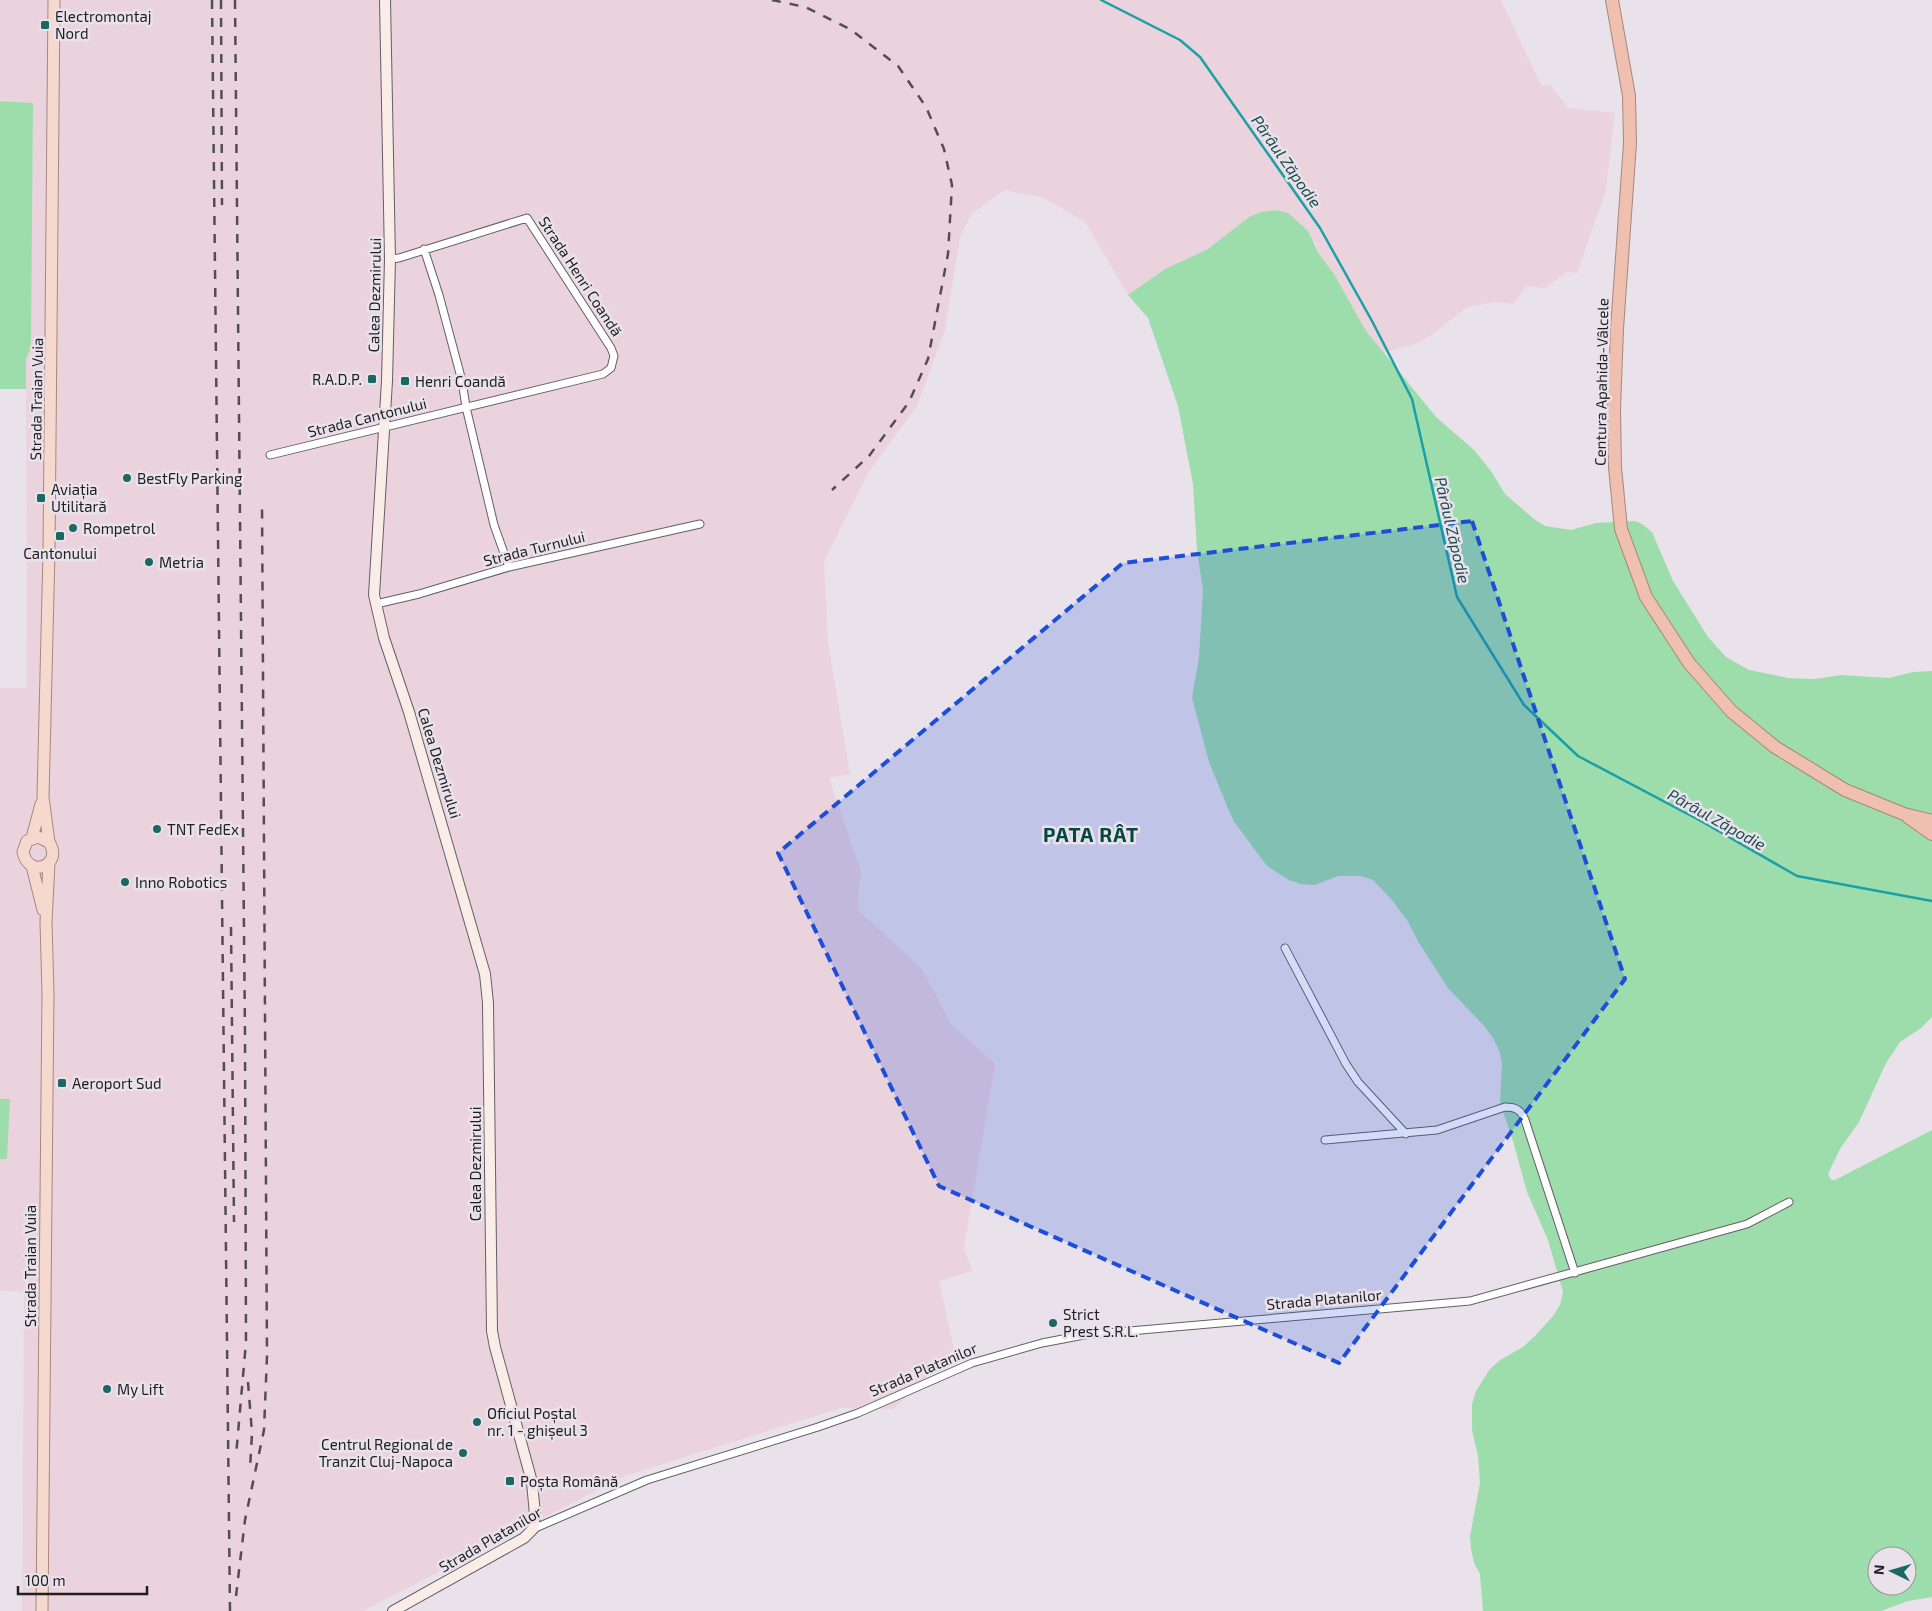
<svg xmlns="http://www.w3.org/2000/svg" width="1932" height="1611" viewBox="0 0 1932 1611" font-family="'Exo 2',sans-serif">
  <rect width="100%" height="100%" fill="#e9e2eb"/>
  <path fill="#ebd3dd" d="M0 0H1501L1541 85 1551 86 1568 108 1615 113 1606 190 1577 273 1567 272 1545 288 1526 286 1514 304 1495 302 1466 308 1434 333 1418 343 1383 353 1366 331 1334 274 1319 254 1315 242 1275 210 1261 212 1249 217 1208 249 1165 269 1128 295 1085 222 1044 198 1005 190 971 214 960 238 945 330 917 406 868 473 824 562 828 642 850 774 829 778 861 871 857 909 922 969 951 1024 995 1064 964 1248 972 1271 939 1281 954 1349 894 1409 841 1408 625 1476 363 1611H22L24 1292 0 1291V688H27L26 359 31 348 33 104 0 100Z"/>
  <path fill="#9cddab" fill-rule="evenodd" d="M0 101 33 103 31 348 26 359V389H0Z
    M1275 210 1288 213 1308 231 1319 254 1334 274 1366 331 1436 417 1474 450 1491 471 1505 494 1534 519 1545 526 1571 530 1596 523 1635 521 1642 524 1652 532 1673 581 1708 637 1726 657 1749 670 1788 678 1815 679 1841 675 1889 678 1913 672 1932 671V1017L1921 1028 1900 1042 1886 1063 1859 1122 1840 1149 1828 1174 1831 1180H1835L1932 1130V1597L1908 1601 1881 1611H1483L1480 1574 1474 1563 1471 1549 1470 1536 1480 1483 1478 1456 1472 1430V1404L1476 1391 1490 1369 1500 1360 1523 1347 1535 1336 1553 1316 1560 1305 1563 1292 1548 1240 1527 1192 1513 1141 1500 1103 1502 1063 1499 1050 1493 1038 1485 1027 1448 988 1419 943 1407 920 1391 899 1373 880 1361 876H1338L1315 885 1301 884 1289 880 1267 866 1235 823 1229 811 1209 762 1192 698 1199 657 1203 590 1197 551 1193 484 1178 406 1148 318 1128 295 1165 269 1208 249 1249 217 1261 212ZM1877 1556H1907V1586H1877Z
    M0 1099H10L7 1159H0Z"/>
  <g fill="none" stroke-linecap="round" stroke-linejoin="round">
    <path stroke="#1aa0a6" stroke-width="2.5" d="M1101 0 1180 40 1200 57 1320 228 1372 321 1412 399 1457 597 1524 705 1578 756 1701 821 1797 876 1932 901"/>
    <g stroke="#645e67" stroke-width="9">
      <path id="street" d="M424 249 439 295 462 381 466 407 494 525 509 567
        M270 455 603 374 611 368 614 356 611 348 527 218 399 258 390 259
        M376 604 419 594 509 567 700 524
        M1285 948 1346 1064 1358 1082 1406 1134
        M1325 1140 1437 1130 1505 1107C1516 1107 1521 1110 1525 1120L1575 1273
        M533 1529 647 1480 818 1427 858 1413 972 1363 1042 1343 1084 1335 1470 1301 1747 1224 1789 1202"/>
    </g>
    <g stroke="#645e67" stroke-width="12">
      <path id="secondary" d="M385 0 390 259 387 381 374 595 384 638 409 712 485 974 488 1003 492 1331 495 1347 532 1482 535 1515 533 1529 524 1538 393 1611"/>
    </g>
    <g stroke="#a7877d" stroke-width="13">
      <path id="primary" d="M32 838 41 804
        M49 842 38 837 27 841 23 852C29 880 64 865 49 842L43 797 49 552 54 0
        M32 866 43 910
        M42 1611 48 993 46 922 49 863"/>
    </g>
    <g stroke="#a7877d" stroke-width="14">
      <path id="highway" d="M1612 0 1629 96 1630 143 1617 329 1614 409 1615 467 1621 529 1646 597 1689 663 1731 711 1775 747 1845 790 1904 814 1932 821
        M1908 817 1932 834"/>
    </g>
    <use href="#street" stroke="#fff" stroke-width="7"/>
    <use href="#secondary" stroke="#faece7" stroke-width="10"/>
    <use href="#primary" stroke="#f5d9cf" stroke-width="11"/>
    <use href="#highway" stroke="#efbfaf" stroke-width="12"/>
    <path stroke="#524f53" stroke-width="2.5" stroke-dasharray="9 9" stroke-linecap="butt" d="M212 0 230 1611
      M221 0 222 205
      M235 0 245 1035 246 1342 236 1456
      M772 0 805 7 850 29 898 66 926 107 944 149 952 185 948 254 928 359 909 402 869 456 832 490
      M231 927 234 1222
      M248 1382 252 1433 250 1469
      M236 1596 245 1520 264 1430 267 1356 262 503"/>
  </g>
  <path fill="#1d4ed8" fill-opacity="0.2" stroke="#1d4ed8" stroke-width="4" stroke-dasharray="10 6" stroke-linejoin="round" d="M1472 521 1625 979 1339 1363 939 1186 778 853 1123 563Z"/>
  <g fill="#1b6761" stroke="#e9e2eb" stroke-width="2">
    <rect x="40" y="20" width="10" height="10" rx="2.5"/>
    <rect x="367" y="374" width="10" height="10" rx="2.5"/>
    <rect x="400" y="376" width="10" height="10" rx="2.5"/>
    <circle cx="127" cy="478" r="5"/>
    <rect x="36" y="493" width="10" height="10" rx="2.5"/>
    <circle cx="73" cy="528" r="5"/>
    <rect x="55" y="531" width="10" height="10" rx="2.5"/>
    <circle cx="149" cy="562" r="5"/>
    <circle cx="157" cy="829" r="5"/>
    <circle cx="125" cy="882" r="5"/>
    <rect x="57" y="1078" width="10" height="10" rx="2.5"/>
    <circle cx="1053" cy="1323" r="5"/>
    <circle cx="107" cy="1389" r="5"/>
    <circle cx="477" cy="1422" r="5"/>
    <circle cx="463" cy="1453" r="5"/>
    <rect x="505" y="1476" width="10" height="10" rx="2.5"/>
  </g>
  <g text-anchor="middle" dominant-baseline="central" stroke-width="5" stroke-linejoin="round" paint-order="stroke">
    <g font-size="15" fill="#201e21" stroke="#e9e2eb" text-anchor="start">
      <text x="55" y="16">Electromontaj<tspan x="55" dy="17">Nord</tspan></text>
      <text x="362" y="379" text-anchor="end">R.A.D.P.</text>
      <text x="415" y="381">Henri Coandă</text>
      <text x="137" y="478">BestFly Parking</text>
      <text x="51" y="489">Aviația<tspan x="51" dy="17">Utilitară</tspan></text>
      <text x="83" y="528">Rompetrol</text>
      <text x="60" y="553" text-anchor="middle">Cantonului</text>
      <text x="159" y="562">Metria</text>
      <text x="167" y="829">TNT FedEx</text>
      <text x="135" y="882">Inno Robotics</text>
      <text x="72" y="1083">Aeroport Sud</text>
      <text x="1063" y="1314">Strict<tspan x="1063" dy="17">Prest S.R.L.</tspan></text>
      <text x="117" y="1389">My Lift</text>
      <text x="487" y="1413">Oficiul Poștal<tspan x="487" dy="17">nr. 1 - ghișeul 3</tspan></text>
      <text x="453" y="1444" text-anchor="end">Centrul Regional de<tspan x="453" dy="17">Tranzit Cluj-Napoca</tspan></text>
      <text x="520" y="1481">Poșta Română</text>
    </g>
    <g font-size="15" fill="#201e21" stroke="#e9e2eb">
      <text transform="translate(581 276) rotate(57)">Strada Henri Coandă</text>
      <text transform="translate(374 295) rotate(-89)">Calea Dezmirului</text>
      <text transform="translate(1601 382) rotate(-89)">Centura Apahida-Vâlcele</text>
      <text transform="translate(36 399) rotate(-89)">Strada Traian Vuia</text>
      <text transform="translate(367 417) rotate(-14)">Strada Cantonului</text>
      <text transform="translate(534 548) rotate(-14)">Strada Turnului</text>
      <text transform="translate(440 763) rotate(73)">Calea Dezmirului</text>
      <text transform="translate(475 1164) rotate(-90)">Calea Dezmirului</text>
      <text transform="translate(30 1266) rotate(-90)">Strada Traian Vuia</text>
      <text transform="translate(1324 1299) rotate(-5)">Strada Platanilor</text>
      <text transform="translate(923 1369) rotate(-23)">Strada Platanilor</text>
      <text transform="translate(490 1539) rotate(-30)">Strada Platanilor</text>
    </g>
    <g font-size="16" font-style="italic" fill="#184c4e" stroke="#e9e2eb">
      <text transform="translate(1287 161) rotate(55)">Pârâul Zăpodie</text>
      <text transform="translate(1453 530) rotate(77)">Pârâul Zăpodie</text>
      <text transform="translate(1717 819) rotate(29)">Pârâul Zăpodie</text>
    </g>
    <g font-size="20" font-weight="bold" letter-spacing="1" fill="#064742" stroke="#e9e2eb">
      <text x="1091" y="834">PATA RÂT</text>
    </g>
  </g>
  <g transform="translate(1892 1571) rotate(275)"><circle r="24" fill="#e9e2eb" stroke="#99949a"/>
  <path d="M0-4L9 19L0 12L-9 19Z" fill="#1b6761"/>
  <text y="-8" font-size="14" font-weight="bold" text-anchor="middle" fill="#201e21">N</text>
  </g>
  <path d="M18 1586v8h129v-8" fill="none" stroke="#201e21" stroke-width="2.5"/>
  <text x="25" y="1586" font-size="15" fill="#201e21" stroke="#e9e2eb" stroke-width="4" paint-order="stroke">100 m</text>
</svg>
